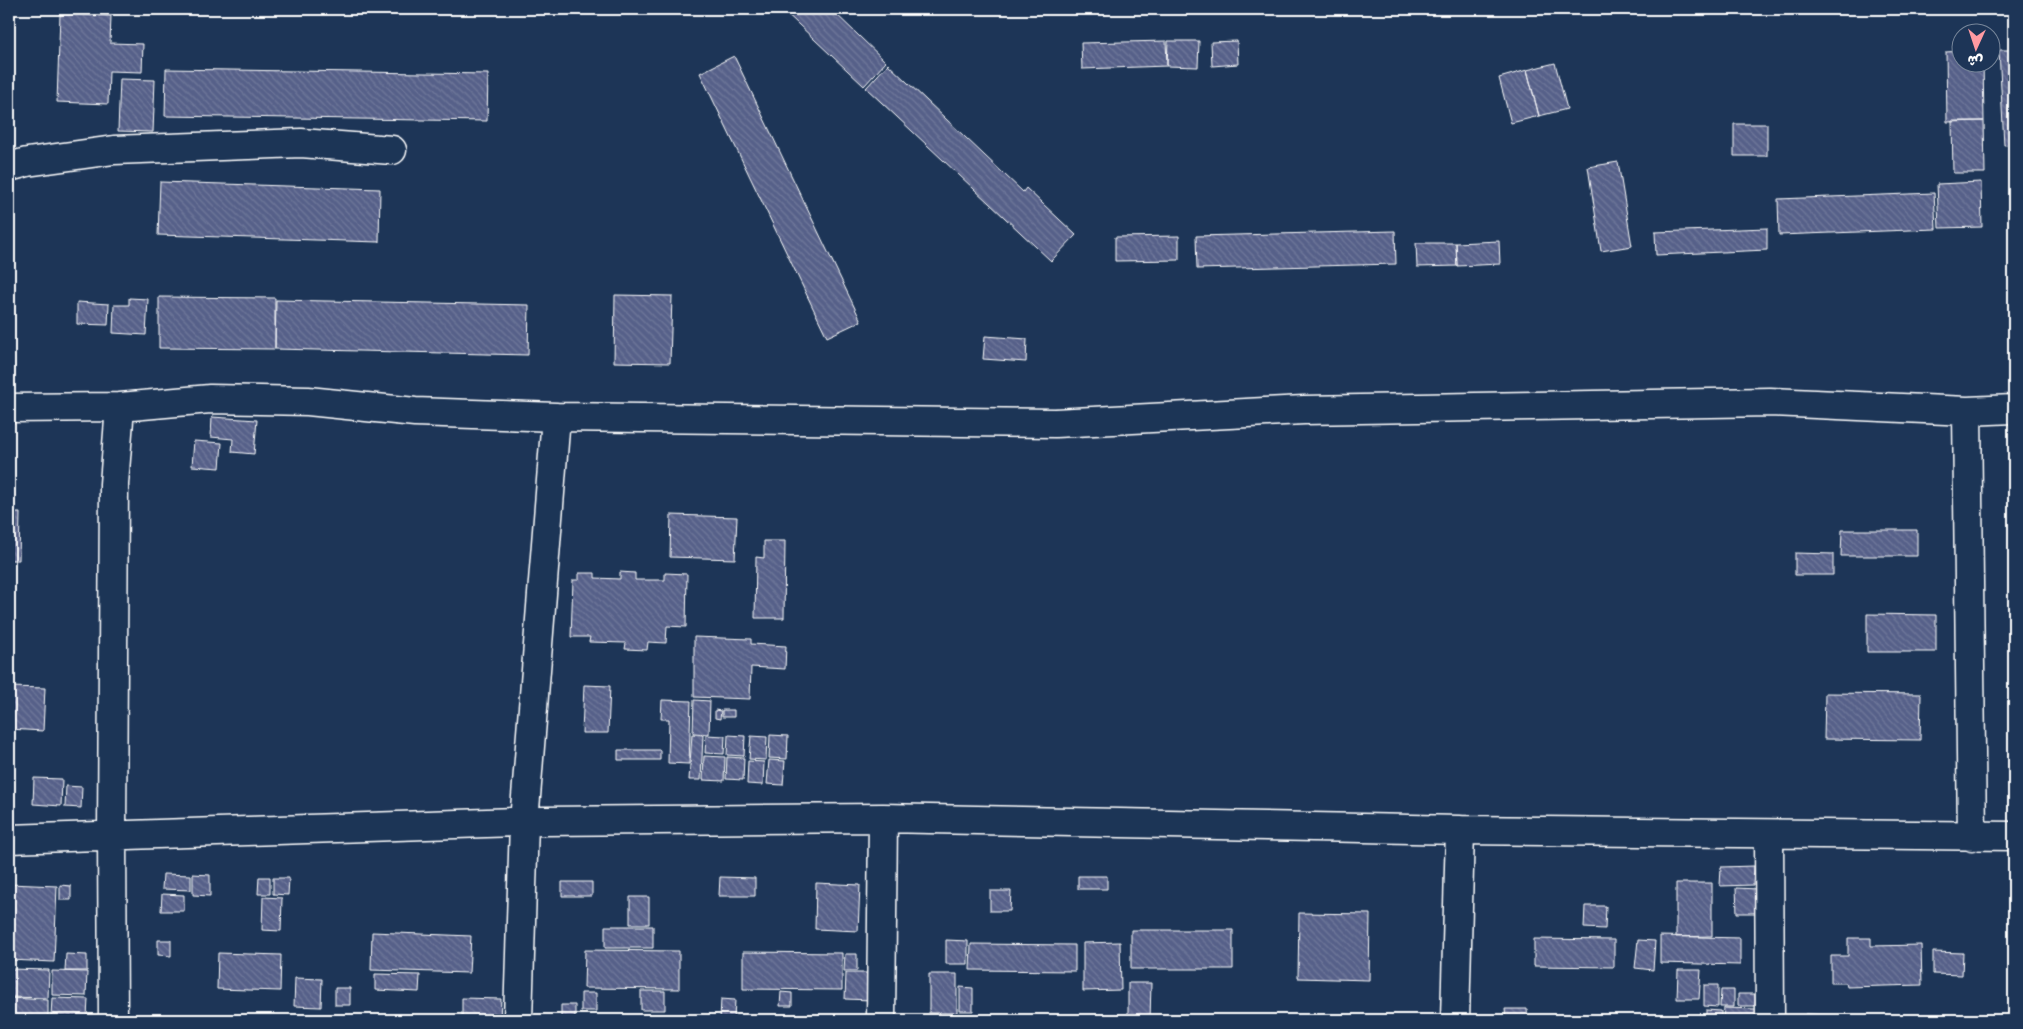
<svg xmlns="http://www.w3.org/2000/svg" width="2023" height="1029" viewBox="0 0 2023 1029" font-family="Itim,'Playpen Sans Arabic',sans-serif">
  <defs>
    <pattern id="building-back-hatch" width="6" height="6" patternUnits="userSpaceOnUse" patternTransform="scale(1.25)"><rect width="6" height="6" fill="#576189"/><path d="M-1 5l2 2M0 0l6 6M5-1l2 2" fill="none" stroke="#70799b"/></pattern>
  </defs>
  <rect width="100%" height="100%" fill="#1d3557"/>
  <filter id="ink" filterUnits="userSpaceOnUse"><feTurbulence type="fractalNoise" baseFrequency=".02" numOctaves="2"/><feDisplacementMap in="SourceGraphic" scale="10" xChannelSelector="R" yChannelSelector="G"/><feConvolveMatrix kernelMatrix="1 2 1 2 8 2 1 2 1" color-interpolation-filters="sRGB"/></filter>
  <g filter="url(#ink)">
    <path fill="url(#building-back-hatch)" stroke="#fff" d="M782 9H831L886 62 864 86Z
      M60 14 111 16 110 43 143 44 142 72 109 71 108 104 57 102Z
      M1166 41 1167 66 1082 69 1081 43Z
      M1168 41H1199L1198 67 1167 66Z
      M1237 41 1238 64 1212 66 1211 42Z
      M1999 50H2014V144L2004 145Z
      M1960 51V62H1983L1984 121 1947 122 1946 52Z
      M734 56 861 321 827 337 700 73Z
      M1555 63 1567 109 1539 116 1527 70Z
      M888 64 1023 192 1026 188 1076 235 1051 261 866 88Z
      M166 69 488 74 487 121 165 116Z
      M1527 70 1539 116 1511 123 1499 78Z
      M120 79 155 80 153 132 118 131Z
      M1952 121H1984L1985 173H1953Z
      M1734 124H1767V156H1734Z
      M1618 162 1632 246 1601 251 1588 167Z
      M160 182 380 189 379 242 158 235Z
      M1981 182 1982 227 1939 228 1937 184Z
      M1934 193 1936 229 1779 235 1778 199Z
      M1767 228V250L1656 255 1655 232Z
      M1395 231 1396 264 1197 269 1196 236Z
      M1179 236V260L1115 261V237Z
      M1499 241 1500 264 1457 266 1456 243Z
      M1416 243H1456L1457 266 1417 267Z
      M615 295 672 296 670 363 614 362Z
      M159 297 275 298V349L159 348Z
      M129 298 148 299 146 335 113 333 114 305H129Z
      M276 300 529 305 528 355 275 349Z
      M77 302 109 304 108 325 77 324Z
      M985 336 1027 339 1026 362 983 359Z
      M212 417 257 420 254 454 232 452 233 439 211 437Z
      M194 441 222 443 220 468 192 466Z
      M9 513H20L19 560H9Z
      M671 515 737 517 735 559 670 557Z
      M1842 530H1917V556H1841Z
      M764 541H785L784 618H755L756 557 764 558Z
      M1795 553 1833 554V575H1795Z
      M620 572 635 573V580H665V573L687 574 686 627 667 626 666 643 648 642 647 650 625 649 626 643 589 642 590 637H571L573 580H579V573H595V578L620 579Z
      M1867 614 1936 615V652H1867Z
      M694 637 751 639V644L786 646 785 669 751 667 750 699 694 697Z
      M584 685 610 686 608 733H582Z
      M9 687 45 688 43 731 9 729Z
      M1825 693 1921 694 1920 740 1824 739Z
      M662 700 691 701 689 764 668 763 669 719H661Z
      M694 700 710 701 709 734 693 733Z
      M715 710 721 711 720 719 715 718Z
      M722 710H734V717H722Z
      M692 734 703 735 701 780H689Z
      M706 735 725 736 724 754 705 753Z
      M728 735 745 736 744 756 727 755Z
      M770 735 788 736 787 759 769 758Z
      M751 736 767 737 766 760 749 759Z
      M618 750H660V760H618Z
      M704 756 725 757 724 781 703 780Z
      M727 757 744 758 743 780 726 779Z
      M769 760 785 761 783 785 767 784Z
      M748 761 764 762 763 785 747 784Z
      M34 778 62 779 61 806 33 804Z
      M66 786 82 787 81 808 65 807Z
      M1754 866 1753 885 1720 886 1721 867Z
      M163 874 191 875V890L162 889Z
      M193 874 210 875V896L193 895Z
      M1078 876H1107V889H1078Z
      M259 877H270V894H258Z
      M720 877 755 878V896H719Z
      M273 878H289L288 895 273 894Z
      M562 882H592V896H562Z
      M816 883 860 885 858 931 815 929Z
      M1676 883H1712V936L1676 937Z
      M9 884 57 886 54 962 9 960Z
      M60 885 71 886V900H60Z
      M1736 888 1758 889 1757 913H1737Z
      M990 891H1011L1010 911H990Z
      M162 894 184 895V911H161Z
      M263 897 282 898 281 931 262 930Z
      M630 897H649V924H630Z
      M1585 906H1606L1605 929 1584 928Z
      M1299 913 1370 914 1369 980 1298 978Z
      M605 926H653V948H605Z
      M1131 930H1233V969H1131Z
      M372 932 471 936 469 973 371 970Z
      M1660 936 1740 938V965L1660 963Z
      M1848 938H1871V946L1921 945 1922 985 1847 987 1846 983H1831V956H1848Z
      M1534 939 1614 940V967L1534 966Z
      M158 940H171V956L158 955Z
      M946 940 968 941V964H946Z
      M1638 940 1655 941 1653 970 1635 968Z
      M1120 942 1121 990 1083 991V943Z
      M971 944 1075 945V971L970 970Z
      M585 950 679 951V989L584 988Z
      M743 952 842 953V990L743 989Z
      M1933 952 1963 953 1962 975 1933 974Z
      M218 953 281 955 280 991 217 989Z
      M66 954 87 955V971H65Z
      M845 954H857V971H844Z
      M9 969 49 970 48 998 9 997Z
      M1678 970H1701L1699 999H1677Z
      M52 971 87 972 86 996 52 995Z
      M846 973H871V1000L845 999Z
      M375 974 420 975 419 992 375 990Z
      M929 974H957V1013H929Z
      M295 978 322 979 321 1007 294 1006Z
      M1128 983H1151L1150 1020H1128Z
      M1704 985H1718V1007L1704 1006Z
      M960 987 973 988V1011H960Z
      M335 988H350V1005H335Z
      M1721 990H1734V1007H1720Z
      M641 991H665V1010H641Z
      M781 992 792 993V1006H780Z
      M581 993H596V1011H581Z
      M1738 994H1755V1006H1738Z
      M9 998 48 1000V1019L9 1018Z
      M52 998 88 999 87 1017 51 1016Z
      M462 998 501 999 500 1020H462Z
      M721 999 735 1000 734 1020 720 1019Z
      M561 1005H575V1020H561Z
      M1724 1008 1756 1009 1755 1020H1723Z
      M1505 1009H1527L1528 1020H1506Z
      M1706 1010 1721 1011V1020H1706Z
      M1806 1014 1856 1016V1020H1805Z
      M1932 1015 1961 1016V1020H1932Z
      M928 1017H960V1020H928Z
      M51 1018 87 1019V1020H51Z"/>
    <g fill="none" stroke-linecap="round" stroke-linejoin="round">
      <g stroke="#fff" stroke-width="31">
        <path id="street" d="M9 167 27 162 114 150 301 143 392 150
          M120 407 210 399 308 401 415 412 556 417 1055 423 1304 410 1770 402 1967 411 2014 409
          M9 408 120 407 114 484 112 835 113 1020
          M1967 411 1972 837
          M1769 834 1770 1020
          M9 839 543 821 883 818 1460 830 2014 836
          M518 1020 524 822 556 417
          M881 1020 883 818
          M1455 1020 1460 830"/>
      </g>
      <use href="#street" stroke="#1d3557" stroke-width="28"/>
    </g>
  </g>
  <rect width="2023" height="1029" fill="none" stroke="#1d3557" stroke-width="30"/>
  <rect x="15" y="15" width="1993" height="999" fill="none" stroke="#fff" stroke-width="2" filter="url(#ink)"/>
  <g transform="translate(1976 48) rotate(183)"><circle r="24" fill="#1d3557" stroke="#77869a"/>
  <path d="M0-4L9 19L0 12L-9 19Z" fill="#ff9aa2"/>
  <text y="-8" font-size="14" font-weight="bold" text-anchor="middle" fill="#ffffff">ش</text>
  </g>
</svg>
